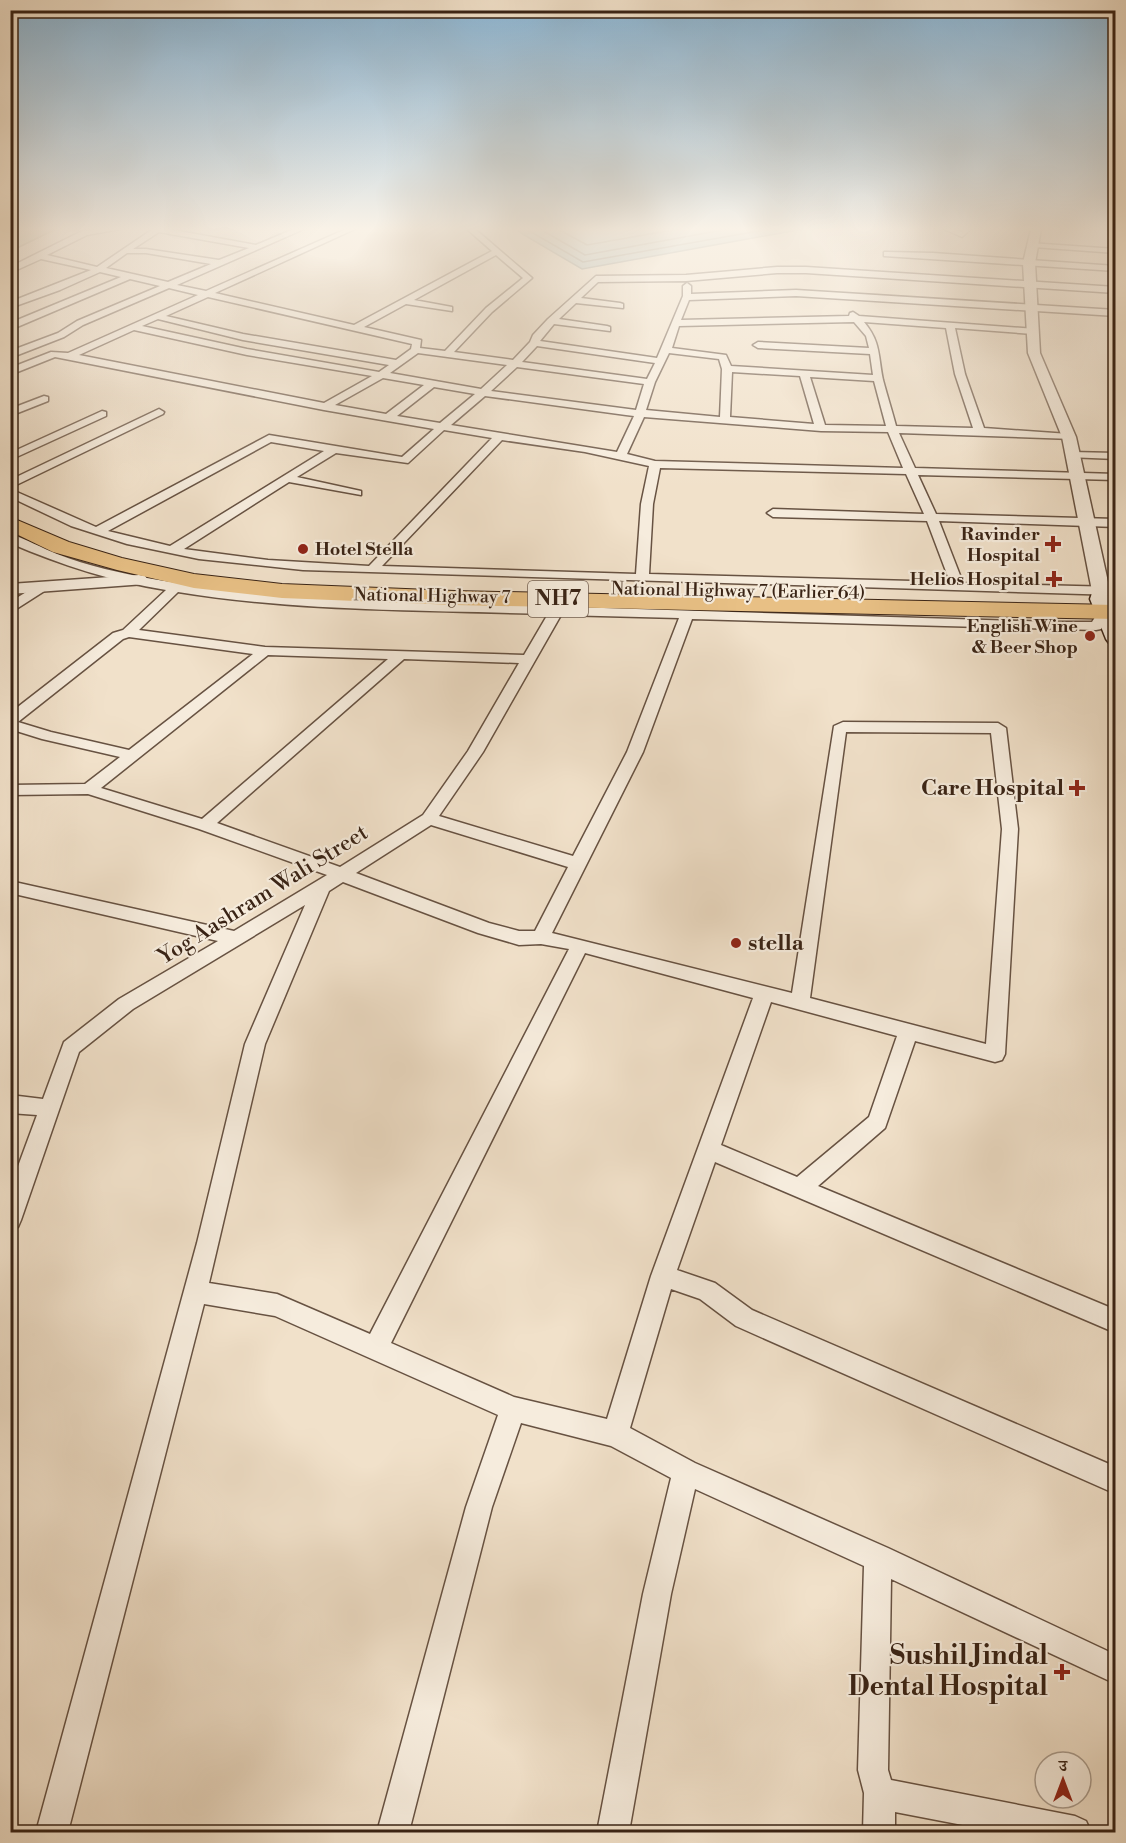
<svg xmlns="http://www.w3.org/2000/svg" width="1126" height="1843" viewBox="0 0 1126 1843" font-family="'Libre Bodoni','Noto Serif Devanagari',serif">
  <rect width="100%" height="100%" fill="#f1e1ca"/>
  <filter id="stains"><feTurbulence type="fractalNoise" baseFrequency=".00333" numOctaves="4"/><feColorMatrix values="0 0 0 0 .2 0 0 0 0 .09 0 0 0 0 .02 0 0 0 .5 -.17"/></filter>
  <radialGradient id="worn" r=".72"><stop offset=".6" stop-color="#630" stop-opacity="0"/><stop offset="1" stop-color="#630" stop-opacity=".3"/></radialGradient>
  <path fill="#b5c49b" stroke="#777458" stroke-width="1.5" d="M11 229H56L11 251Z"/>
  <path fill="#9ebbc0" stroke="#767e7c" stroke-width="1.5" d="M514 229H803L582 269Z"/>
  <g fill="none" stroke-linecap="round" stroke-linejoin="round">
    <path stroke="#6c6f6a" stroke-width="1.5" d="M526 229 583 262 769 229
      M540 229 585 255 728 229
      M558 229 587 245 678 229"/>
    <g stroke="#675242" stroke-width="3">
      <path id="minor" d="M102 229H120L87 235 47 255 97 267 153 229H168L256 245 294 229H304L177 285 206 291 346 229H355L215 293 354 325 492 251 467 229H475L532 278 492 312 454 352 513 360 530 342 533 335 548 319 596 276 686 275 777 267H806L1116 287V293L806 273H777L686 281 598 282 581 298 620 303 623 304V308L576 303 559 319 607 326 610 327V331L554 324 540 341 657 358 683 296V286L687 283 691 286V294L796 290 1116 310V316L796 296 689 300 681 320 849 316 850 313 853 312 859 316 1036 329 1038 331 1033 334 955 328 965 374 984 428 1069 434 1073 435V439L899 433 915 468 1116 474V480L918 475 936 514 1116 519V527L939 521 963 583 1116 587V595L303 570 199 559 127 544 71 526 10 497V489L96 527 269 435 402 457 434 429 324 410 55 357 10 375V368L51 352 68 353 198 295 169 288 83 325 64 337 10 358V351L58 333 77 321 160 286 130 279 10 330V323L121 277 100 272 60 290 10 308V302L91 270 41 259 10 273V267L82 231ZM159 232 249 248 219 260 146 249H133ZM127 253H146L211 264 168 282 106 268ZM496 255 523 278 486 308 445 351 420 348 421 340 364 327 406 304 452 311V307L414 300ZM208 297 412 344 411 349 396 360 243 334 166 316ZM158 319 243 340 389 365 379 372 247 349 142 326ZM854 322 866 336 869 348 758 342 753 345 758 348 870 354 873 375 731 366 726 355 672 348 679 326ZM864 322 946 328 955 374 973 428 896 426C892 411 887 395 883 380 878 356 881 342 864 322ZM134 330 247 355 372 376 324 403 79 355ZM537 346 655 363 647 379 522 362ZM418 353 507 365 481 389 390 373ZM669 353 719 359 722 369 720 417 646 410 655 382ZM517 367 644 384 636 410 491 391ZM732 372 800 376 814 424 730 417ZM810 377 874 381 886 426 825 425ZM383 378 424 385 386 414 335 405ZM434 387 475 394 440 423 397 416ZM485 396 626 415 634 416 617 452 451 425ZM644 417 821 431 888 432 903 468 655 461 627 454ZM444 430 492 438 369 566 268 560 184 549 289 482 361 495V491L297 477 336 453 408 463ZM502 440 585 452 649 466 641 504 636 574 382 566ZM271 442 324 451 170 546 108 531ZM660 468 906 474 924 514 773 509 767 513 773 517 927 521 950 582 649 574 653 504Z
        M944 229H954L961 232 963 229H971L962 237Z
        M1030 243 1116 249V253L1033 247H1030Z
        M887 252 933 253 1116 266V271L884 256V252Z
        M44 396 48 397V401L10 416V409Z
        M159 409 164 412 163 414 10 488V480Z
        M102 411 106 412V416L10 460V453Z
        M1071 452 1116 453V459L1067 457V453Z
        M10 534C27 539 41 548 57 554 72 560 89 565 105 569 195 591 286 595 378 601L1053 622H1092L1100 609 1105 608 1116 612V621L1108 618 1101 629 1096 630 692 619 643 752 552 933 792 993 834 726 843 722 998 723 1006 728 1018 829 1005 1054 1002 1060 995 1062 915 1041 885 1128 818 1186 1116 1310V1333L715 1162 677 1270 715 1283 752 1310 1116 1467V1494L736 1326 700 1299 671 1289 630 1428 695 1463 888 1548 1116 1655V1684L891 1579 888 1770 891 1780 1075 1816 1086 1821 1091 1832H999L895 1812V1832H863L864 1793 858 1770 864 1566 695 1489 671 1594 629 1832H597L643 1594 671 1478 611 1446 521 1423 492 1507 409 1832H377L466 1507 498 1415 275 1316 204 1304 68 1832H36L197 1243 245 1044 305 905 133 1009 79 1052 21 1220 18 1227 10 1230V1188L37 1115 10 1113V1095L43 1099 64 1042 119 999 218 941 10 893V881L234 931 327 875 199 829 88 794 10 795V785L85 784 120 757 42 739 10 729V713L113 633 123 630 166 590C111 581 61 565 10 543ZM178 592C300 612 425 610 548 614L524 655 265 647 139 630ZM561 615 679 618 627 752 573 856 439 816 483 752ZM129 637 253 654 129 750 51 732 18 722 123 639ZM268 655 388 659 202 819 101 788ZM404 659 519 663 468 751 423 815 340 867 217 823ZM846 732 991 733 1002 829 986 1044 810 998ZM431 825 568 867 535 931H519L489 923 356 873ZM343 882 478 933 519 945 541 944 569 949 370 1334 277 1294 209 1283 265 1044 329 891ZM585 953 753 998 651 1276 607 1419 514 1397 391 1343ZM771 1002 897 1036 869 1117 797 1177 721 1145Z
        M41 583 48 587 46 590 10 613V602Z"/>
    </g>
    <g stroke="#675242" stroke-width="3">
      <path id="tertiary" d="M1031 229H1041L1035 263 1040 353 1076 437 1110 591 1107 595H1095L1092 591 1062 437 1028 353 1023 263Z
        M139 575 145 576 148 580 145 584 10 594V584Z"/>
    </g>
    <g stroke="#392315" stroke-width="3">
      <path id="secondary" d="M1101 585 1108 587 1111 591 1110 599 1116 613V645L1109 643 1106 639 1090 599 1094 587Z"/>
    </g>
    <g stroke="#392315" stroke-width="2">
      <path id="trunk" d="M10 517 69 542 122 558 194 574 282 584 455 591 1116 605V619L455 605 282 598 194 588 117 570 53 552 10 531Z"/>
    </g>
    <use href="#minor" fill="#f6ecdd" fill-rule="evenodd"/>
    <use href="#tertiary" fill="#f6ecdd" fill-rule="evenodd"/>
    <use href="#secondary" fill="#f6ecdd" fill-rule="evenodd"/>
    <use href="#trunk" fill="#e8c085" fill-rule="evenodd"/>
  </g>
  <linearGradient id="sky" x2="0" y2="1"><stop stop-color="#8ab7d8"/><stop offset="0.47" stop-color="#f9f2e7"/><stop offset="1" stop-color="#f9f2e7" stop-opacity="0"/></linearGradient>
  <rect width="1126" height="487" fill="url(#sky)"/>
  <g fill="#8f2418" stroke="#f6ecdd" stroke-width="2">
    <path d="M1050 535h6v6h6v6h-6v6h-6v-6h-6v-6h6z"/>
    <circle cx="303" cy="549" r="6"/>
    <path d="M1051 570h6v6h6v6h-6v6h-6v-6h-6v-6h6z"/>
    <circle cx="1090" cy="636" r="6"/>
    <path d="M1074 779h6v6h6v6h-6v6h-6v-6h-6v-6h6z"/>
    <circle cx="736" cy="943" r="6"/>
    <path d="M1059 1663h6v6h6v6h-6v6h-6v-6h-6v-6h6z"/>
  </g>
  <g text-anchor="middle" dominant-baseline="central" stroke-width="4.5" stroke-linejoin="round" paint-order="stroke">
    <g font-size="18" font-weight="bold" fill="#392315" stroke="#f6ecdd" text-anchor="end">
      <text x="1040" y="534">Ravinder<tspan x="1040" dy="21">Hospital</tspan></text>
      <text x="315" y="549" text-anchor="start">Hotel Stella</text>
      <text x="1040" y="579">Helios Hospital</text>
      <text x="1078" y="626">English Wine<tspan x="1078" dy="21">&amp; Beer Shop</tspan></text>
    </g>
    <g font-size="18" fill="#392315" stroke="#f6ecdd">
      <text transform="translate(738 591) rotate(1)">National Highway 7 (Earlier 64)</text>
      <text transform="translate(432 596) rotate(1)">National Highway 7</text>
    </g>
    <rect fill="#f6ecdd" stroke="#725f51" stroke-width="1.5" x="528" y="581" width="60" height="36" rx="4.5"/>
    <g font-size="21" font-weight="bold" fill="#392315">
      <text x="558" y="599">NH7</text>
    </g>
    <g font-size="22" font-weight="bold" fill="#392315" stroke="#f6ecdd" text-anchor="end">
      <text x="1064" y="788">Care Hospital</text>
      <text x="748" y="943" text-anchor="start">stella</text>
    </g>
    <g font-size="22" fill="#392315" stroke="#f6ecdd">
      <text transform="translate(263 895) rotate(-32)">Yog Aashram Wali Street</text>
    </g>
    <g font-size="27" font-weight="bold" fill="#392315" stroke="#f6ecdd" text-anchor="end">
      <text x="1048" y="1656">Sushil Jindal<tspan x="1048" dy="31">Dental Hospital</tspan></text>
    </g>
  </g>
  <rect width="1126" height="1843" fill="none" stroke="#f1e1ca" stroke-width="36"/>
  <rect x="12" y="12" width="1102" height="1819" fill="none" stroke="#392315" stroke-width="3"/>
  <rect x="18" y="18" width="1090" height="1807" fill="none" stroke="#392315" stroke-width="1.5"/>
  <g transform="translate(1063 1780)"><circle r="28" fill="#f6ecdd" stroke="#aa9c8d" stroke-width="1.5"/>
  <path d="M0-4.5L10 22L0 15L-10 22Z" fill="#8f2418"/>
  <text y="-9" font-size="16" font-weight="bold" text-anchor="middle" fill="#392315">उ</text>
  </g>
  <rect width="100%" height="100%" filter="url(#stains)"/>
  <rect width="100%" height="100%" fill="url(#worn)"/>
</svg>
